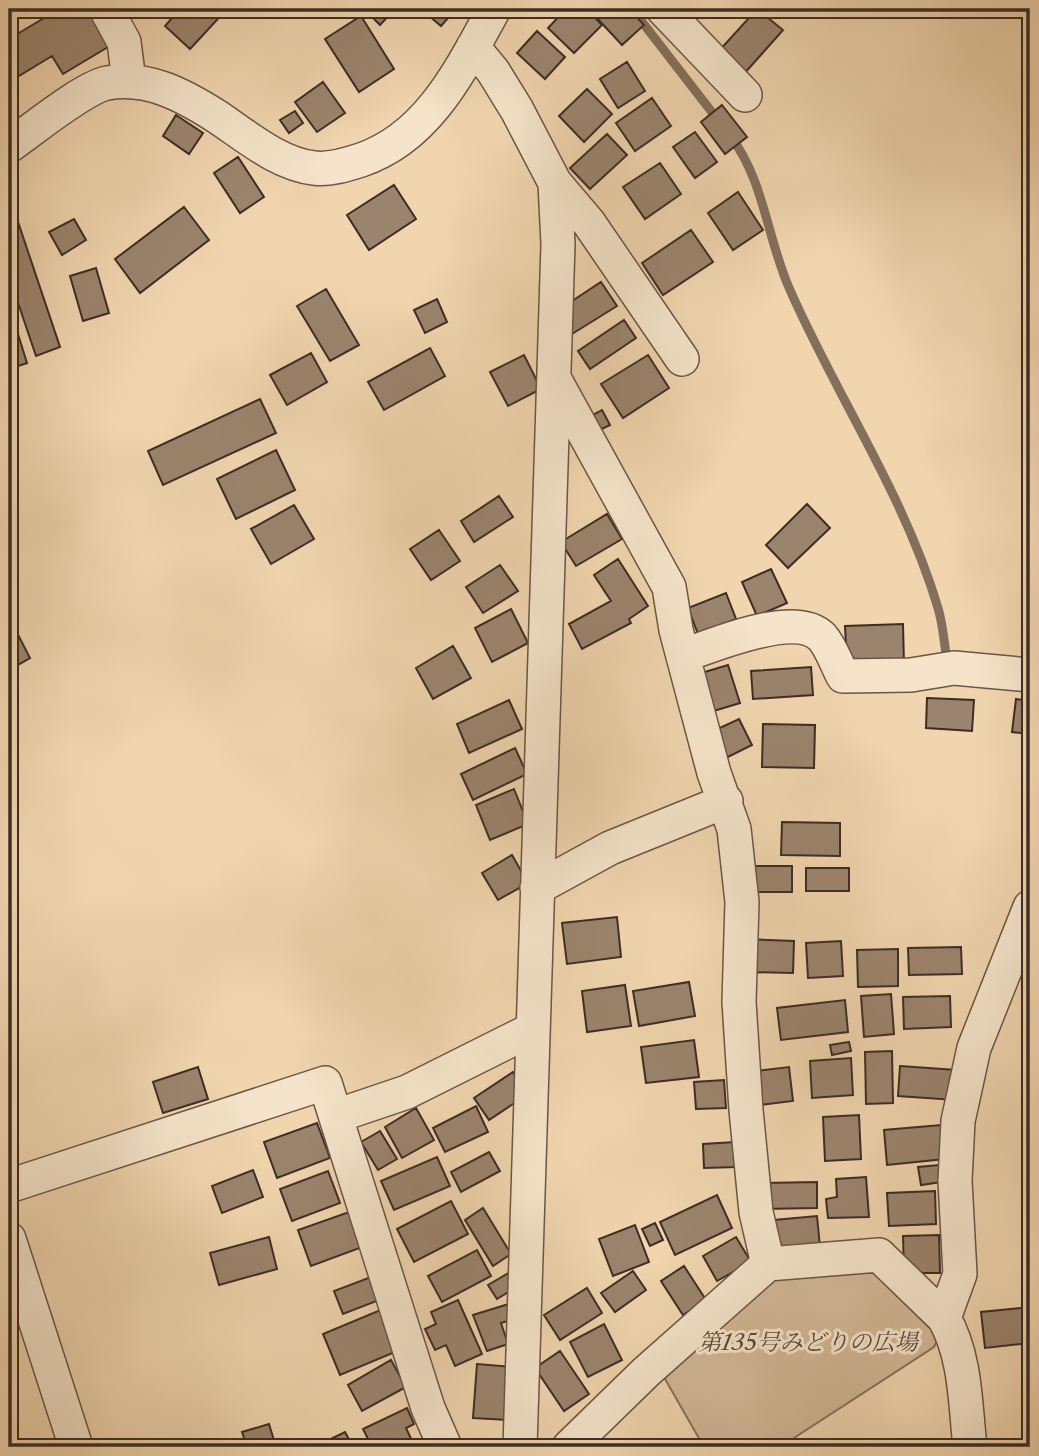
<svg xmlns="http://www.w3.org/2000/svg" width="1039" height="1456" viewBox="0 0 1039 1456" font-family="'Libre Caslon Text','Noto Serif JP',serif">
  <rect width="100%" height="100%" fill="#f0d5ae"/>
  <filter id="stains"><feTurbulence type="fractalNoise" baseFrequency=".00286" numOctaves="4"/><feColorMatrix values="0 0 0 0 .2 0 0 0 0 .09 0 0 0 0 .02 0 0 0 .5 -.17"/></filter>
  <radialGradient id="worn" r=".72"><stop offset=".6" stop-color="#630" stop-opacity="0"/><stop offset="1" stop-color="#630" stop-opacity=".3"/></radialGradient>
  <path fill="#d2b897" stroke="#88725e" stroke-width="2" d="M875 1266 940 1334 934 1347 780 1447H704L661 1372 784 1271Z"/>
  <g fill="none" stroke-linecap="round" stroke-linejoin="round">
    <path stroke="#846f5c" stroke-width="9" d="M632 9 718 120
      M731 137C764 180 768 242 790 290 837 397 904 494 938 608 943 624 944 643 947 660"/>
  </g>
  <path fill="#9b846d" stroke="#3e2c26" stroke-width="2" d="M59 9 64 17 78 9H91L113 44 63 74 52 56 19 76 9 60V39Z
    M180 9H227L190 49 165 26Z
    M364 9H389L392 12 380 25Z
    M421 9H456L441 26Z
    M566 9H587L602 25 574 53 548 28Z
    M603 9H629L644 25 622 45 595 16Z
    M690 9H709L701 18Z
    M757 9 783 30 743 75 718 52Z
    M361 16 394 69 359 92 325 39Z
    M537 31 565 57 545 79 517 53Z
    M627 62 645 91 618 108 600 79Z
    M323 82 345 113 317 132 295 102Z
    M587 89 612 114 584 142 559 116Z
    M652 98 671 126 635 151 616 123Z
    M722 105 747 137 725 154 701 122Z
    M295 111 303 123 289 133 280 120Z
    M176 115 203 133 189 154 163 136Z
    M695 132 717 162 695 178 673 147Z
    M607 134 627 155 590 189 570 168Z
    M238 157 264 197 240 213 214 173Z
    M660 163 681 194 645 219 623 187Z
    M394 185 416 219 369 250 347 215Z
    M738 192 763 230 733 250 708 213Z
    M9 195 60 347 36 356 9 276Z
    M184 207 209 240 140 293 115 259Z
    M74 219 86 240 62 255 49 232Z
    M691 230 713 262 663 295 642 263Z
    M96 268 109 313 83 321 70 276Z
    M601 282 617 306 572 334 557 311Z
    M326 289 359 345 330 361 297 306Z
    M437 299 447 322 425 333 414 310Z
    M9 305 27 363 9 369Z
    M624 320 636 338 590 369 578 351Z
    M430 348 445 376 384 410 368 382Z
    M311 353 327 382 287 405 270 375Z
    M524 355 541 389 508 406 490 372Z
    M648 355 669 388 623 418 601 384Z
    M260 399 276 433 163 485 148 451Z
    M602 410 610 425 592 434 585 419Z
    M276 450 295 490 236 519 217 479Z
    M499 496 513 517 474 542 461 521Z
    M807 504 830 528 788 568 766 545Z
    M294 505 314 539 271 564 251 529Z
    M607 514 622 539 576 566 561 542Z
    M439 530 460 561 431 580 410 549Z
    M618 559 648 606 629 619 631 623 582 649 569 624 611 601 594 575Z
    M500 565 518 591 483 613 466 587Z
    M771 569 787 603 757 616 742 582Z
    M726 593 736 619 698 634 688 608Z
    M511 609 528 643 492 662 475 628Z
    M9 617 30 658 9 670Z
    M903 624 904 665 847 667 845 626Z
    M453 646 471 678 433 699 416 668Z
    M728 665 740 703 707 713 695 675Z
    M811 667 813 695 753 699 751 671Z
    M927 698 974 700 972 731 926 728Z
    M1016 699 1030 701V734L1012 732Z
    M509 700 522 729 469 753 457 724Z
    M739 719 752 745 724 759 711 732Z
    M763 724 815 725 814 768 762 767Z
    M515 748 527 774 473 800 461 774Z
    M514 789 528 824 490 840 476 805Z
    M782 822 840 823V856L781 855Z
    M512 855 528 883 498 900 482 873Z
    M755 866H792V892H755Z
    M806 868H849V891H806Z
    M617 917 621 957 567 964 562 923Z
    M747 939 794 941 793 973 746 972Z
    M841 941 843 976 808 978 806 943Z
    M961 947 962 974 909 975 908 948Z
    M898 949V986L858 987 857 950Z
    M689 982 695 1016 639 1026 633 991Z
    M625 985 631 1026 587 1032 582 991Z
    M891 994 894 1034 864 1037 861 996Z
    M950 996 951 1027 904 1029 903 997Z
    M845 1000 848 1032 781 1040 777 1008Z
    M694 1040 699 1077 646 1083 641 1047Z
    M849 1042 851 1051 832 1055 830 1045Z
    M892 1051 893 1103 866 1104 865 1052Z
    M851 1058 853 1095 812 1098 810 1061Z
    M900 1066 956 1070 955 1100 898 1096Z
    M198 1067 208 1099 163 1113 153 1082Z
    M789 1067 793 1101 760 1105 756 1071Z
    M513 1072 528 1094 489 1120 474 1098Z
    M724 1080 726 1108 696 1109 694 1082Z
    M476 1106 488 1132 445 1152 433 1128Z
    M416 1108 434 1140 402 1158 385 1127Z
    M859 1115 861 1159 825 1161 823 1117Z
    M317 1123 330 1158 277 1178 264 1142Z
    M941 1125 945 1159 887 1165 884 1130Z
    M380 1131 397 1159 378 1170 361 1142Z
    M735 1142 736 1167 704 1168 703 1144Z
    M489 1152 500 1171 461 1192 451 1172Z
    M437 1157 450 1186 394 1210 381 1181Z
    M939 1165 942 1182 921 1185 918 1167Z
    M1030 1167V1190L1023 1169Z
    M253 1170 263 1197 222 1213 212 1186Z
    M328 1171 340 1203 292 1221 280 1189Z
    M866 1177 869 1217 828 1218 826 1199 837 1197 836 1179Z
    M817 1182V1208L761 1209 760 1183Z
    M935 1191 936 1224 889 1226 887 1193Z
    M717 1195 732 1228 675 1255 660 1222Z
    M451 1201 468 1234 414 1262 397 1229Z
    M483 1208 511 1254 493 1266 465 1220Z
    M352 1211 365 1246 311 1266 298 1230Z
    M817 1216 820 1247 777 1251 774 1220Z
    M655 1223 663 1240 650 1246 642 1229Z
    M635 1225 649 1262 613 1276 599 1239Z
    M939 1235 940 1273H904L903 1236Z
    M269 1237 277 1269 219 1285 210 1253Z
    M736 1237 751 1262 717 1281 703 1256Z
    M477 1250 491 1276 442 1302 428 1276Z
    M684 1266 706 1300 683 1315 661 1281Z
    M512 1271 520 1285 497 1299 488 1285Z
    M633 1271 646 1290 615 1312 601 1293Z
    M371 1277 379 1300 343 1314 334 1291Z
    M587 1288 602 1313 560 1340 544 1315Z
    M458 1300 482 1354 455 1366 446 1345 435 1350 425 1329 436 1324 431 1312Z
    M512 1303 517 1318 501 1323 508 1344 487 1351 473 1315Z
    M390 1306 407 1347 340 1375 323 1334Z
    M1030 1307V1343L985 1348 981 1312Z
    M604 1324 622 1360 588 1377 570 1342Z
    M560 1351 589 1394 564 1411 535 1368Z
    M391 1360 406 1387 362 1411 348 1385Z
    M477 1364 513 1367 508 1420 473 1418Z
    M407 1408 414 1424 406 1428 413 1443 404 1447H372L363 1429Z
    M9 1413 19 1447H9Z
    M269 1424 276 1447H247L242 1432Z
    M345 1432 353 1447H314Z"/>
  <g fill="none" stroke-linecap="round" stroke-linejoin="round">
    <g stroke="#6a5648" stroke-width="36">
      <path id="minor" d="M106 9 124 42 129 81
        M663 9 745 95
        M473 47 493 71 517 110 555 183 558 244 520 1447
        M9 146C31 131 83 88 107 83 148 76 183 95 216 116 245 135 278 164 314 168 329 170 346 165 361 160 429 137 461 69 494 9
        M555 183 589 223 682 359
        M555 380 669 587 676 630 714 773 734 829 742 902 739 1002 746 1110 756 1212 768 1264
        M685 655C716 644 796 610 822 637 831 647 837 665 843 676L911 675 954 668 1030 675
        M537 888 610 848 726 801
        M336 1116 407 1092 531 1030
        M9 1186 325 1083 428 1408 445 1447
        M9 1239 76 1447
        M569 1447 646 1372 768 1264 879 1255 944 1318
        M970 1447C965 1403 966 1357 944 1318L960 1274 955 1181 958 1121 974 1048 1030 907"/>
    </g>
    <use href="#minor" stroke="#f5e4ca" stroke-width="33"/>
  </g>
  <g text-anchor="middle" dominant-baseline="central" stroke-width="6" stroke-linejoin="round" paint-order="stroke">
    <g font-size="23" font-style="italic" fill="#5c483d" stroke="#f5e4ca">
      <text x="808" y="1342">第135号みどりの広場</text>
    </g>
  </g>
  <rect width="1039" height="1456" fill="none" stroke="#f0d5ae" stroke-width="35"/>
  <rect x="10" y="10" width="1018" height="1435" fill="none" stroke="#3e2c26" stroke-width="3.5"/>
  <rect x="18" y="18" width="1004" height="1421" fill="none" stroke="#3e2c26" stroke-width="2"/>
  <rect width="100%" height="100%" filter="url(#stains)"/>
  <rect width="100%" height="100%" fill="url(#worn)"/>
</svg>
